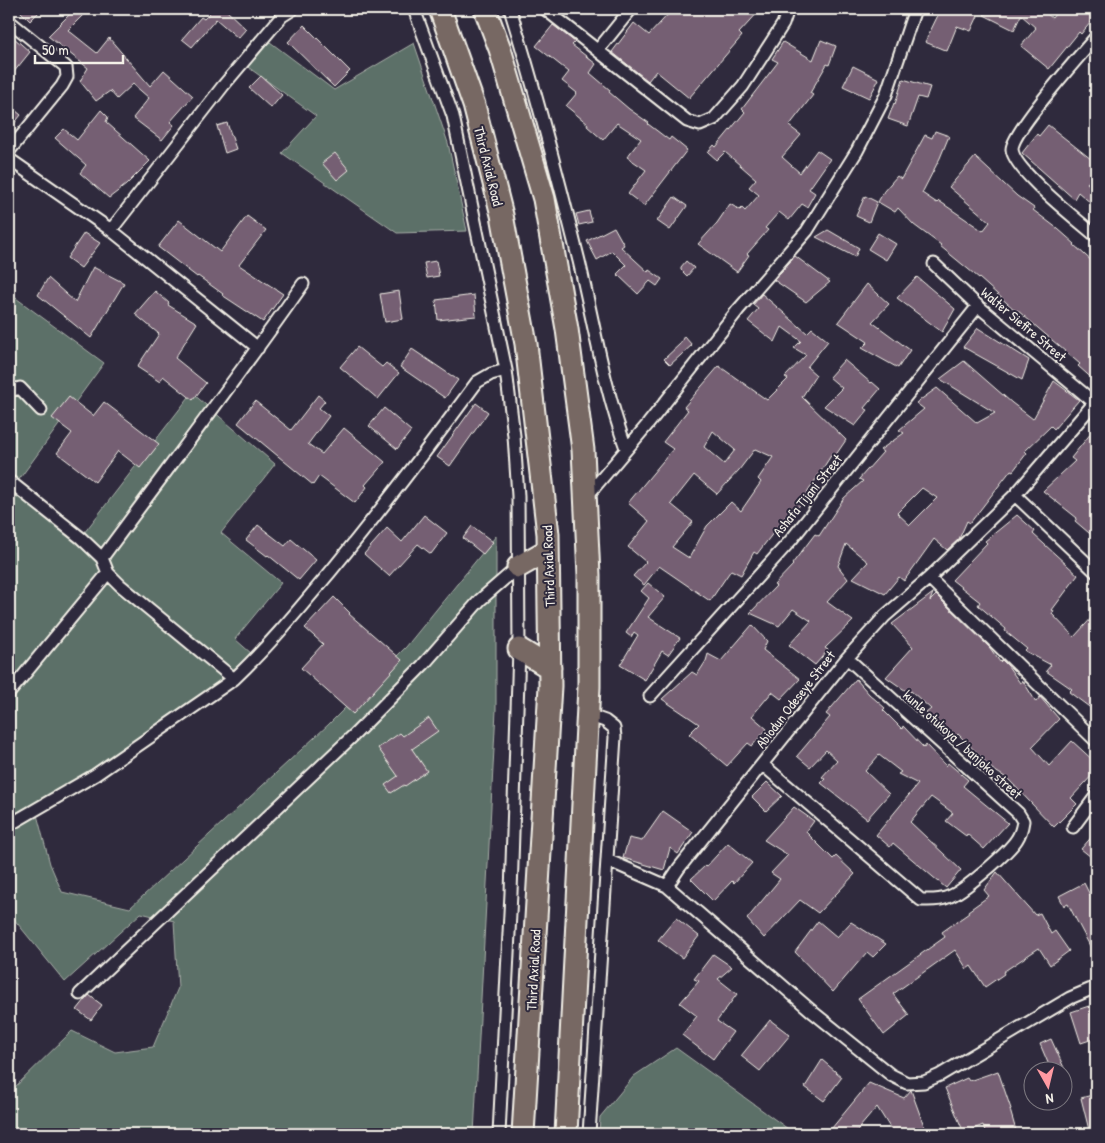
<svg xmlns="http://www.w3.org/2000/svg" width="1105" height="1143" viewBox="0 0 1105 1143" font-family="'Patrick Hand',sans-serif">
  <rect width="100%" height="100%" fill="#2f2a3d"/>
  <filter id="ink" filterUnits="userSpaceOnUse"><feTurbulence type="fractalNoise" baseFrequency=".02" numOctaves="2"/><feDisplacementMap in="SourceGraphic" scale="10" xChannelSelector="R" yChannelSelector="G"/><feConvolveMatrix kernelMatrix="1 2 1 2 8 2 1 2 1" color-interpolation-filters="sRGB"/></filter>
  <g filter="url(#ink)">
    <path fill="#5c6f68" stroke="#a8b0a8" d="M270 42 334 90 414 43 448 143 467 231 397 233 282 153 316 116 245 65Z
      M9 293 104 363 15 485 81 537 192 393 275 464 221 533 281 583 235 639 252 654 162 727 36 811 50 864 62 892 130 908 328 725 406 647 496 536V710L474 1134H9V1093L72 1031 115 1052 153 1047 178 988 174 921 141 913 65 982 9 913Z
      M676 1048 795 1134H599L600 1117 634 1076Z"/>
    <path fill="#755e73" stroke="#f4f1e8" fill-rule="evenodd" d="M18 9H42L30 21Z
      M75 9H89L68 30 97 53 109 38 150 86 164 70 193 96 170 122 174 125 162 140 133 118 149 98 133 84 117 99 110 91 96 101 80 81 88 68 48 36Z
      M205 9H225L246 29 238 38 216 19 192 47 182 39 201 17 204 19 210 13Z
      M673 9H761L739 33 742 36 689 98 656 71 648 81 612 52 634 23 649 35Z
      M941 9H960L978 16 971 31 957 26 947 51 925 42Z
      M990 9H1041L1052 18 1059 9H1096V16L1081 34 1079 32 1049 69 1021 46 1036 28 1021 15 1014 30 984 15Z
      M304 25 350 71 334 87 288 42Z
      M553 25 575 42 572 45 596 64 590 73 610 90 609 92 629 109 649 123 648 124 669 140 671 137 687 150 644 206 628 194 646 170 627 157 641 139 617 123 603 140 587 126 588 124 566 106 577 93 562 81 569 72 536 46Z
      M13 37 30 52 9 78V43Z
      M821 40 836 46 829 65 827 64 810 93 813 95 789 126 801 135 782 157 800 173 817 150 830 159 809 189 815 193 807 207 802 204 789 220 779 212 765 228 768 230 747 254 749 255 737 272 698 244 717 223 730 204 740 210 742 208 745 211 759 195 749 187 756 179 725 152 717 160 708 152 714 145 716 147 745 112 742 109 778 62 772 59 783 42 813 60Z
      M853 66 879 79 869 98 843 86Z
      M261 76 282 95 271 108 249 88Z
      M903 79 930 87 926 99 918 97 908 126 888 119 894 103 895 104Z
      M9 105 21 115 9 130Z
      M101 110 108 117 106 122 150 161 126 185 109 198 80 173 86 165 55 138 64 129 77 140Z
      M227 123 236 149 225 153 217 126Z
      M1048 125 1096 163V174L1087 183 1096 192V199L1092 204 1078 192 1074 199 1022 153 1037 134 1039 136Z
      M935 131 949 136 940 158 922 193 937 203 939 201 983 231 990 222 949 187 975 157 1017 196 1034 208 1033 210 1058 229 1075 244 1074 245 1096 265V382L1078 366 1080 364 1017 310 1016 311 979 278 940 246 941 245 914 225 898 208 895 212 878 202 884 191 897 176 901 179 925 135 932 138Z
      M335 153 349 170 337 180 322 163Z
      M865 196 877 202 869 222 856 216Z
      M674 197 687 206 670 230 657 221Z
      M589 211 592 222 579 225 576 214Z
      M247 216 266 230 239 265 283 294 263 322 222 295 223 294 198 276 197 277 158 247 179 220 220 252Z
      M614 227 624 245 621 247 648 272 649 270 662 279 657 286 650 281 638 294 617 274 626 265 612 251 597 260 587 241Z
      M828 230 859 248 855 257 816 237Z
      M84 233 100 243 81 268 67 258Z
      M878 233 896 244 886 260 868 249Z
      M795 256 830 282 806 302 774 280Z
      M436 261 439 276 427 278 424 263Z
      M686 261 694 268 687 276 681 270V267Z
      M93 267 124 283 91 338 38 295 48 278 75 302Z
      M917 277 955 309 942 332 897 298Z
      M867 284 889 304 872 322 910 350 898 368 862 348 868 342 838 322Z
      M155 291 169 303 168 305 197 323 175 358 206 383 193 400 163 376 160 382 137 367 159 334 135 314Z
      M399 291 403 319 385 322 380 294Z
      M762 294 807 333 812 328 828 341 807 367 816 375 802 397 846 440 835 456 832 454 797 509 794 506 757 554 754 552 741 575 731 570 710 601 659 566 644 585 633 576 646 562 628 547 649 521 628 503 673 449 663 442 688 410 684 407 719 366 767 400 788 379 785 377 806 355 794 348 801 341 782 327 775 342 748 321 758 309 753 305ZM713 431 735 450 724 464 704 447ZM755 449 773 457 758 479 761 482 741 511 731 502 707 526 689 558 672 547 693 522 671 504 694 475 717 494 739 470Z
      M474 295 476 316 438 320 436 300Z
      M978 328 1029 360 1022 380 963 347Z
      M684 336 692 345 670 365 664 359 680 344Z
      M357 347 382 367 386 363 399 373 378 399 340 367Z
      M412 349 458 380 445 398 400 367Z
      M844 360 871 383 872 382 880 389 864 408 868 410 855 426 824 406 842 388 829 377Z
      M964 361 1012 403 1033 419 1054 381 1079 400 1054 429 1051 426 1025 451 1027 453 1013 471 1011 470 970 523 967 521 959 539 947 550 934 539 904 581 899 577 885 594 853 578 868 562 846 544 838 566 848 579 827 602 853 621 825 648 828 650 815 665 789 645 811 621 793 609 779 626 750 613 776 586 774 585 793 565 792 564 815 534 819 536 844 498 863 481 859 479 883 452 880 450 904 433 899 430 924 409 916 403 937 388 977 423 995 413 940 379ZM922 488 937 498 910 525 897 513Z
      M318 395 325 401 319 408 329 416 308 444 322 454 344 428 385 462 365 485 367 487 355 503 319 476 313 485 238 423 255 401 291 430Z
      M69 397 93 416 104 402 159 444 140 468 118 451 95 482 57 453 72 433 52 418Z
      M476 403 488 412 450 466 437 457Z
      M384 408 411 431 397 449 369 426Z
      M1096 427V539L1075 521 1077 518 1043 491 1075 461 1071 458Z
      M424 515 447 533 431 554 418 544 389 576 364 554 387 528 402 542Z
      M1017 515 1035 531 1033 534 1078 575 1052 610 1054 611 1052 614 1074 637 1096 613V712L1069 692 1072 689 1046 671 1051 665 1025 651 1027 649 1005 631 1006 629 978 605 980 602 952 580 987 543 985 541Z
      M258 525 285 546 291 539 316 560 299 580 268 555 267 556 246 540Z
      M472 526 493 542 483 554 463 538Z
      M648 583 665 597 648 617 680 638 668 655 662 651 645 680 620 665 638 635 634 632 631 637 626 633 649 598 641 591Z
      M933 593 930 601 936 595 990 648 1000 662 1002 660 1008 666 1020 683 1023 681 1036 702 1040 697 1059 719 1032 747 1049 766 1072 741 1096 763V771L1071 798 1077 804 1054 827 1008 779 984 764 985 761 958 734 955 737 926 713 931 709 911 691 909 693 886 677 913 647 892 624Z
      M334 597 350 613 349 614 402 660 353 714 301 668 323 644 305 628Z
      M752 625 767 641 763 650 800 679 781 699 772 692 752 716 767 729 752 746 748 743 727 766 689 734 699 724 662 699 692 672 697 675 706 661 708 654 721 661Z
      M856 679 869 694 885 708 883 710 902 729 903 726 924 748 926 745 946 766 948 763 968 780 963 786 1008 823 984 849 967 834 966 836 946 821 953 813 931 797 910 822 961 870 946 888 893 843 890 847 876 835 918 784 898 774 901 772 879 755 865 771 889 794 867 819 821 783 825 779 822 777 837 760 826 750 810 767 797 756 830 717 826 714Z
      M429 718 438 731 412 749 427 771 405 786 404 785 391 793 385 785 398 776 378 748 400 733 403 736Z
      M767 782 782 796 766 811 752 797Z
      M794 807 814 821 806 832 833 859 836 856 855 874 818 913 800 900 764 938 747 919 780 879 771 873 788 855 764 840Z
      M663 811 693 832 678 854 670 848 664 870 623 858 629 838 642 841Z
      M1096 832V861L1081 849Z
      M728 843 752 863 734 883 732 881 713 901 691 879 705 866 706 867Z
      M997 872 1035 915 1040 913 1051 934 1055 931 1069 951 1050 965 1039 948 1003 972 1004 974 985 987 971 966 967 969 955 950 893 994 909 1015 884 1035 858 999 945 937 942 932 969 913 968 911 989 896 984 890Z
      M1084 883 1096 907V942L1090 946 1068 904 1064 906 1059 896Z
      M676 918 699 936 682 958 658 940Z
      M818 921 837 937 851 922 886 944 873 957 867 952 833 992 795 952Z
      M713 954 732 967 718 979 737 994 717 1021 733 1032 713 1059 682 1035 697 1016 680 1003 699 981 694 979Z
      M89 995 102 1005 91 1020 77 1010Z
      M1089 1006 1096 1030V1038L1081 1043 1071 1012Z
      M770 1020 790 1035 760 1071 741 1056Z
      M1051 1039 1065 1070H1051L1040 1044Z
      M822 1060 842 1077 824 1101 805 1087Z
      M998 1071 1011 1109 1010 1110 1017 1134H986L983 1125 964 1133 945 1088 967 1078 969 1081Z
      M869 1083 904 1098 911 1090 927 1134H894L877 1107 854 1134H827Z
      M1096 1094V1134H1090L1081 1098Z"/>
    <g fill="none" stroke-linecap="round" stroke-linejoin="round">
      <g stroke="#f4f1e8" stroke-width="15">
        <path id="minor" d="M414 9 453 116 506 370 514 436 518 496 519 649 511 893 499 1134
          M510 9C536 92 558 176 579 261 594 324 604 388 626 448
          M545 9 687 121 700 125 714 119 743 86 783 24 788 9
          M9 21 66 67 67 77 62 86 9 151
          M1096 37C1081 54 1012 132 1012 149 1013 170 1079 221 1096 236
          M598 50 631 9
          M9 159 111 230 258 348
          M111 230 223 86 282 16 293 9
          M934 264 978 306 1096 404
          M9 391 20 388 41 410
          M1095 402 1015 495 929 578 885 616 847 658 679 868 667 886 814 1013 891 1075 907 1083 924 1082 940 1075 1070 998 1096 987
          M9 481 81 538 102 558
          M1015 495 1096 572
          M587 496 648 424 738 310 807 231 857 151 886 95 915 9
          M929 578 1096 741
          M234 679 120 585 108 573 102 558C169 467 238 377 303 284
          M9 693 108 573
          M650 696 791 540 978 306
          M588 715 605 721 614 728 615 737 589 1134
          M763 765 921 900C930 900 939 901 948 897 962 893 1009 852 1017 839 1021 833 1022 828 1023 821L1018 813 847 658
          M9 825 95 775 234 679C269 646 300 608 331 571 381 510 430 446 477 382L491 374 506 370
          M1073 827 1096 796
          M607 860 667 886
          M80 994 354 735 423 665 480 600 518 567"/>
      </g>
      <g stroke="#f4f1e8" stroke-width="25">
        <path id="motorway" d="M440 9 474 105 502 215 526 344 548 534 550 686 523 1134
          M485 9 500 49 544 199 567 329 583 450 589 575V687L566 1134
          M518 567 548 550
          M519 649 550 668"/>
      </g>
      <use href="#minor" stroke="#2f2a3d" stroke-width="11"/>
      <use href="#motorway" stroke="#776864" stroke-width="21"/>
    </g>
  </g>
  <g text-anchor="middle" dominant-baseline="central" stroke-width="4" stroke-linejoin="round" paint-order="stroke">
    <g font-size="14" fill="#f4f1e8" stroke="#2f2a3d">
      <text transform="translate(489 166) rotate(76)">Third Axial Road</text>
      <text transform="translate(1024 324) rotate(40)">Walter Sieffre Street</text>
      <text transform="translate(807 495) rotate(-51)">Ashafa Tijani Street</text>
      <text transform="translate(548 566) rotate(-92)">Third Axial Road</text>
      <text transform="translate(795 699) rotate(-52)">Abiodun Odeseye Street</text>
      <text transform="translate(963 744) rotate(42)">kunle otukoya / banjoko street</text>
      <text transform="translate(533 970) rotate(-87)">Third Axial Road</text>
    </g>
  </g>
  <rect width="1105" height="1143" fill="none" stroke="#2f2a3d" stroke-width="30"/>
  <rect x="15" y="15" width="1075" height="1113" fill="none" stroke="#f4f1e8" stroke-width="2" filter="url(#ink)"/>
  <g transform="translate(1048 1086) rotate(172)"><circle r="24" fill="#2f2a3d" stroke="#7e7a81"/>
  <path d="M0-4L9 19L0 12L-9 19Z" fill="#ff9aa2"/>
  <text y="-8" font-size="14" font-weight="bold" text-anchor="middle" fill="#f4f1e8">N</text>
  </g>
  <path d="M35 55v8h88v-8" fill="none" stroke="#f4f1e8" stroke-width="2.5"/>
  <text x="42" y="55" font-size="15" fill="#f4f1e8" stroke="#2f2a3d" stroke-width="4" paint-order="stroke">50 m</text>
</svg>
